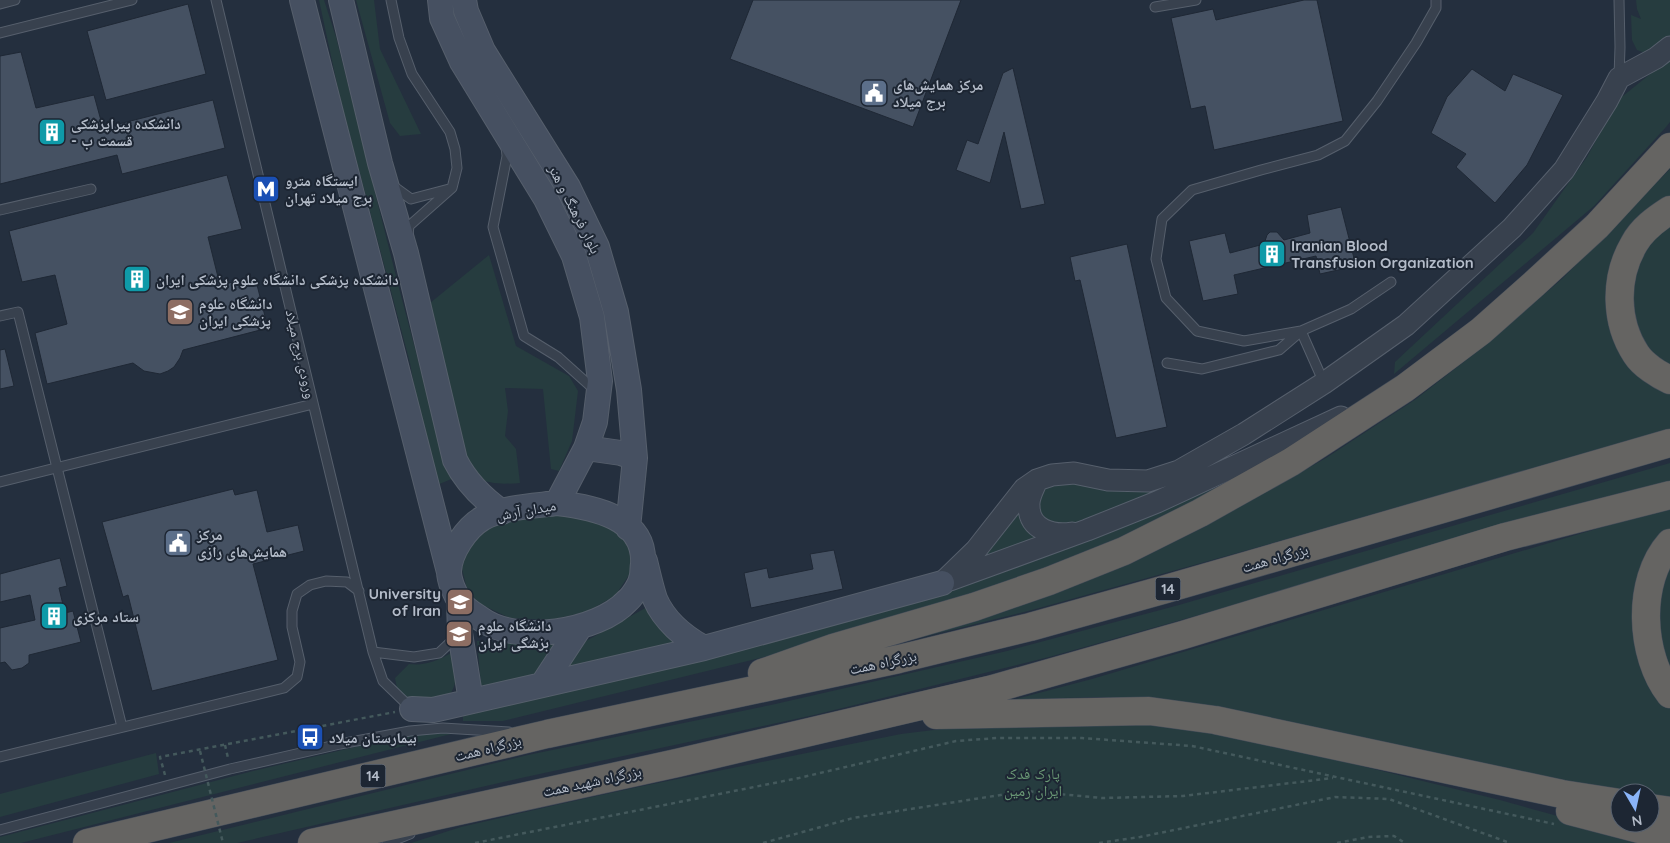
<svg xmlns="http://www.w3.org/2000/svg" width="1670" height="843" viewBox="0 0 1670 843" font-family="Quicksand,'Noto Naskh Arabic',sans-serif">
  <rect width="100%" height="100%" fill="#242f3e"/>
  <path fill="#263c3f" d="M319 0H324L336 37 399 288 442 451 454 478 432 487 410 363 340 98Z
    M356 0H374L380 49 421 134 400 136 390 123Z
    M1636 0H1670V39L1645 53 1637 50 1632 40 1631 15 1641 19 1637 9Z
    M1670 58V122L1666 127 1594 206 1394 374 1395 362 1533 233 1587 157 1618 100Z
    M1670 169V202L1610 284 1670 391V429L1255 548 1032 610 830 660 1236 509 1326 458 1416 399 1483 347 1563 278Z
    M1670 217V372L1634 333 1629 273 1637 253Z
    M489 255 516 346 569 376 578 391 572 441 559 471 551 469 543 389 505 388 508 411 505 436 516 449 520 483C506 484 489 485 477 477 471 473 467 463 463 457L430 303Z
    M1288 454 1151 526 1043 572 788 651 503 721H463V711L725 649Z
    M1670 463V483L1049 657 814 715 521 778 237 843H169L528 755 771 705 1007 651 1179 605Z
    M1058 481 1160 490 1090 521 1057 527 1039 517C1038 494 1034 489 1058 481Z
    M1022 501 1045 540 961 571Z
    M1670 507V534L1648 570 1670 703V799L1650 797V793H1627L1583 786 1379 741 1221 709 1145 699 1105 697 1064 698 997 704 1092 679Z
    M532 514H572L604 522 619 533 630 548 631 572 615 596 586 612 550 620 510 618 478 603 467 589 462 569 466 550 490 527Z
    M1670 557V680L1653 619Z
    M649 606 674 643 566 670 586 641Z
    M477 641C504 642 530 645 557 645L542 670 523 682 499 688 481 685Z
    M451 653 456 656C457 675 458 702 432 702 424 702 414 699 405 698L397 688 395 678 409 664C425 666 437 661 451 653Z
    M1124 723 1188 728 1321 756 1500 800 1655 843H411L461 827 556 805 638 787 901 734 974 725Z
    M436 733 451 734 21 843H0V837L253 771 385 740Z
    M156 753 159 774 0 817V794Z"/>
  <path fill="#455162" stroke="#1f2835" d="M753 0H961L913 127 730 59Z
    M1304 0H1317L1343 121 1214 150 1205 106 1191 109 1171 18 1213 9 1216 20Z
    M188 4 206 74 106 100 87 31Z
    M21 52 36 108 94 95 103 128 213 100 225 148 122 174 117 155 0 184V56Z
    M1013 68 1045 204 1021 209 1004 132 990 183 956 170 967 140 978 144 1003 73Z
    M1472 69 1505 91 1513 74 1563 95 1527 165 1495 203 1456 167 1466 154 1431 133 1447 97Z
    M227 175 242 229 208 237 220 285 255 277 268 328 183 350 180 358 174 367 168 371 160 374 144 371 133 363 47 384 35 333 67 324 55 275 22 282 9 231Z
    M1341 207 1356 266 1320 274 1316 256 1234 275 1238 294 1203 301 1189 241 1225 233 1230 253 1264 244 1267 235 1270 232H1277L1284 240 1310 233 1307 215Z
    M1127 244 1167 427 1116 438 1080 280 1075 281 1070 257Z
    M5 349 14 386 0 389V350Z
    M233 489 235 495 257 490 267 532 298 525 304 551 253 564 278 660 152 691 128 595 123 597 102 522Z
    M834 550 843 589 751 608 744 573 767 568 769 578 813 569 810 554Z
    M60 558 67 586 59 588 65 613 73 611 81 642 29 655V663L22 668 12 670 5 662 0 663V628L35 620 30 595 0 602V574Z"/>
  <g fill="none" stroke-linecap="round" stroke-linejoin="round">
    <g stroke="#565f6c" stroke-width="11">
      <path id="service" d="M216 0 373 652 383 681 412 709
        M391 0 399 38 412 74 450 132 455 149 457 168 452 188 409 226 408 235
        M0 4 15 0
        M1155 7 1196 0
        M0 33 132 0
        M1619 77 1620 47 1619 0
        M506 147 507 156 493 227 524 336 558 357 597 392
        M393 186 411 199 449 189
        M0 210 91 189
        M0 316 18 312 122 727
        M1167 363 1202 369 1279 350 1301 331 1351 309 1391 282
        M1324 383 1301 331 1244 341 1197 331 1166 298 1156 259 1162 219 1192 190 1261 170 1318 155 1345 141 1377 101 1416 43 1436 8V0
        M0 482 313 404
        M373 652 414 657 439 653 458 635
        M0 757 284 688 297 677 300 662 292 627V611L297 594 310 585 326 581 347 582 359 591
        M0 830 230 769 340 744 410 731 443 728 509 732
        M387 843 410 834"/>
    </g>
    <g stroke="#565f6c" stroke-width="23">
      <path id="tertiary" d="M1037 480C1034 488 1028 497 1029 506 1029 530 1053 536 1072 533
        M950 580 1087 530 1157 502 1341 417
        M942 583 976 550 1024 489 1037 480 1052 475 1074 473 1108 480 1148 481 1179 471 1244 434 1324 383 1406 325 1512 228 1564 170 1607 101 1619 78 1656 58 1670 47"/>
    </g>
    <g stroke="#565f6c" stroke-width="26">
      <path id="secondary" d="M302 0 449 572
        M341 0 380 163 406 253 455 460C466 482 482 498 502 512
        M440 0 442 18 462 62 546 199 574 256 592 317 600 381 595 422 586 448 557 503
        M464 0 466 11 483 51 568 187 597 247 616 312 629 390 635 458 628 528
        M586 448 621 453 635 458
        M557 503C592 507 646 517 643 564 642 569 643 574 641 579 640 585 632 597 627 601 598 632 516 645 481 619 474 614 466 610 461 603 455 595 449 581 449 571 450 552 466 528 483 518 504 507 533 506 557 503Z
        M645 561C648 573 651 587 655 599 664 620 684 637 704 648
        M459 601 460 633 471 701
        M542 685 580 627
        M412 709 433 710 704 648 942 583"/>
    </g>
    <g stroke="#434c59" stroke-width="29">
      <path id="trunk" d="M1670 210C1656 219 1642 229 1634 244 1614 278 1615 322 1636 354 1643 365 1659 375 1670 380
        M1670 543C1636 581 1640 656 1670 694
        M762 673 833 648 974 607 1049 581 1124 551 1200 513 1291 462 1405 388 1481 331 1534 284 1597 226 1670 147
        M936 715 1149 711 1215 720 1562 794 1620 803
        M1650 808 1670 811
        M1570 811 1670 837
        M87 843 547 734 899 659 1030 627 1166 589 1670 443
        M312 843 677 763 993 689 1183 635 1505 537 1670 495"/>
    </g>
    <path stroke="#44595c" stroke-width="2.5" stroke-dasharray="4 4" stroke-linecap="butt" d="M225 745 228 758
      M165 775 160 757 395 712
      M475 843 799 778 956 741 997 738H1082L1192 746 1554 824
      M763 843 853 818 1026 791 1102 798 1183 796 1333 778
      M1099 843 1140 837 1335 797 1389 799 1510 843
      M1337 843 1368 837 1394 836 1405 843"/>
    <use href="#service" stroke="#38414e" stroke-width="9"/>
    <use href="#tertiary" stroke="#38414e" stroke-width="21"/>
    <use href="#secondary" stroke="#465061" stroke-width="24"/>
    <use href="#trunk" stroke="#656462" stroke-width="28"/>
    <path stroke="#44595c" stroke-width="2.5" stroke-dasharray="4 4" stroke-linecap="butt" d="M200 751 223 843"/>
  </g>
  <defs>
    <g id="civic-square" transform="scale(1.4375)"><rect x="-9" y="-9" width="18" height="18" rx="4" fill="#5c6f8a" stroke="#1d2633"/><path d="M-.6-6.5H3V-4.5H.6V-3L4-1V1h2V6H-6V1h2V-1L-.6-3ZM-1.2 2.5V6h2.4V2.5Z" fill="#fff"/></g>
    <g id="building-square" transform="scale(1.4375)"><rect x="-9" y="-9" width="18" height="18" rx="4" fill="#0f9aa8" stroke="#1d2633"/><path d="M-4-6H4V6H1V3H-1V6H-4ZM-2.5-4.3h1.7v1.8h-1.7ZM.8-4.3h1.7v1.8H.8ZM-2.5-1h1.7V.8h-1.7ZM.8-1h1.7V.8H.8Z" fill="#fff"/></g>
    <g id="metro-square" transform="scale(1.4375)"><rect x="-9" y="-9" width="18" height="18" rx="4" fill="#1a4fb4" stroke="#1d2633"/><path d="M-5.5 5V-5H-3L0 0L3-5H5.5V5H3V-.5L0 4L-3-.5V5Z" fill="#fff"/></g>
    <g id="university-square" transform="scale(1.4375)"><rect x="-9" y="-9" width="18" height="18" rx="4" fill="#8d6e63" stroke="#1d2633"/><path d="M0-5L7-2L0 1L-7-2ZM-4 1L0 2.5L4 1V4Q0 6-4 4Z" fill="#fff"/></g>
    <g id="bus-square" transform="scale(1.4375)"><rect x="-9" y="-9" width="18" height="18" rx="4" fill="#1a4fb4" stroke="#1d2633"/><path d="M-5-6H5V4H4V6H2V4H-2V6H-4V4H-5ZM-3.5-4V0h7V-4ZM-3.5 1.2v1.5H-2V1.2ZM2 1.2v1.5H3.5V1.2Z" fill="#fff"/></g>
  </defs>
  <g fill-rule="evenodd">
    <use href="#civic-square" x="874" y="93"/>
    <use href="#building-square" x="52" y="132"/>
    <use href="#metro-square" x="266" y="189"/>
    <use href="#building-square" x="1272" y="254"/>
    <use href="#building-square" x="137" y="279"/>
    <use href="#university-square" x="180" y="312"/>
    <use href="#civic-square" x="178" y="543"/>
    <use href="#university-square" x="460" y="602"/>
    <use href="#building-square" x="54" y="616"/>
    <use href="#university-square" x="459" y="634"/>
    <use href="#bus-square" x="310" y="737"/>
  </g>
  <g text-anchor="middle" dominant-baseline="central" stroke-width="4" stroke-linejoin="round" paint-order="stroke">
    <g fill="#1d2633" stroke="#878f9c" stroke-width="1">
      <rect x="1155.5" y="577.5" width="25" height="23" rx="4"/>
      <rect x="360.5" y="764.5" width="25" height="23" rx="4"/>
    </g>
    <g font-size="14" font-weight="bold" fill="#b4bcc9">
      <text x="1168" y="589">14</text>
      <text x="373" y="776">14</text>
    </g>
    <g font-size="15" font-weight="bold" fill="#b4bcc9" stroke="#1d2633" text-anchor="start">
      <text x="893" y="84">مرکز همایش‌های<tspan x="893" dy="17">برج میلاد</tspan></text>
      <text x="71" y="123">دانشکده پیراپزشکی<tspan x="71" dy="17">- قسمت ب</tspan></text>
      <text x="285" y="180">ایستگاه مترو<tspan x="285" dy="17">برج میلاد تهران</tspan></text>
      <text x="1291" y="245">Iranian Blood<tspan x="1291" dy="17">Transfusion Organization</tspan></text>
      <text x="156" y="279">دانشکده پزشکی دانشگاه علوم پزشکی ایران</text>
      <text x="199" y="303">دانشگاه علوم<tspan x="199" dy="17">پزشکی ایران</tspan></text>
      <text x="197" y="534">مرکز<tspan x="197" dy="17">همایش‌های رازی</tspan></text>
      <text x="441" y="593" text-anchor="end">University<tspan x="441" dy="17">of Iran</tspan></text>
      <text x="73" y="616">ستاد مرکزی</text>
      <text x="478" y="625">دانشگاه علوم<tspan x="478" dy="17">بزشگى ايران</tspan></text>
      <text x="329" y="737">بیمارستان میلاد</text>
    </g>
    <g font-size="15" fill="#b4bcc9" stroke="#1d2633">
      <text transform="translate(575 209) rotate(63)">بلوار فرهنگ و هنر</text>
      <text transform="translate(301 354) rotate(77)">ورودی برج میلاد</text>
      <text transform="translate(526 510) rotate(-10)">میدان آرش</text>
      <text transform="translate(1275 558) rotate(-16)">بزرگراه همت</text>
      <text transform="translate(883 662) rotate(-12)">بزرگراه همت</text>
      <text transform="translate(488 748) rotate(-14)">بزرگراه همت</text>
      <text transform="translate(592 781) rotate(-12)">بزرگراه شهید همت</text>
    </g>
    <g font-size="15" fill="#6b9a76" stroke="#1d2633">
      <text x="1033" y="773">پارک فدک<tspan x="1033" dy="17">ایران زمین</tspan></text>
    </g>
  </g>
  <g transform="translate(1635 808) rotate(171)"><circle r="24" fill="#1d2633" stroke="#59626f"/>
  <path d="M0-4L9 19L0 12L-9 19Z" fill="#8ab4f8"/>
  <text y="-8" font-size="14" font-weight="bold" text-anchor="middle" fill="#b4bcc9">N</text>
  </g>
</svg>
